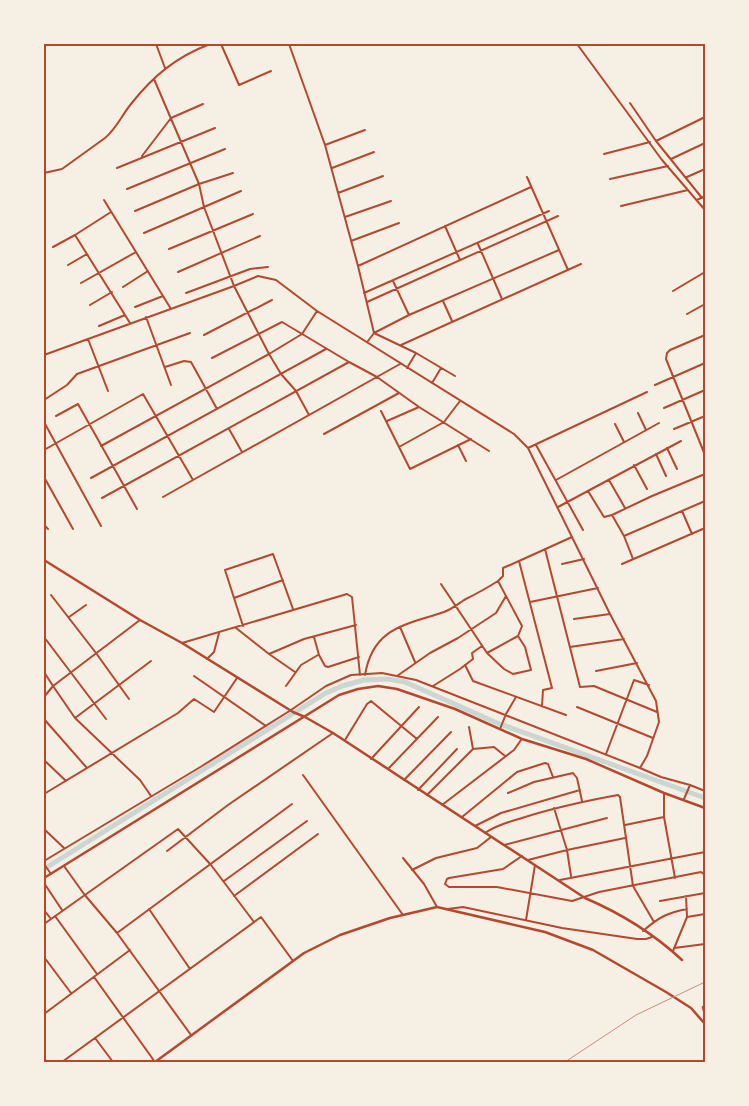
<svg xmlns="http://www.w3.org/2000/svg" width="749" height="1106" viewBox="0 0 749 1106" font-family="Lato,sans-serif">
  <rect width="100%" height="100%" fill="#f6efe4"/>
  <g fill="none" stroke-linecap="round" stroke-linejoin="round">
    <path stroke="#c9d6d2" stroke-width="5" d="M44 869 326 693 342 686 364 680 388 679 405 682 497 723 705 798"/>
    <path stroke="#b5482f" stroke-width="2" d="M156 44 165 68
      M221 44 239 85 271 71
      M289 44 325 145 358 266 374 333 416 353 455 376
      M577 44 662 160 705 210
      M154 79 199 184 204 207 234 286 269 354 281 374 296 391 309 415
      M630 103 656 141 702 198
      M656 141 705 117
      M325 145 365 130
      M604 154 650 142
      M142 156 171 118 203 104
      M671 159 705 143
      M117 168 215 128
      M332 168 374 152
      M44 173 62 169 105 138C116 129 122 115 131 104 153 76 176 57 210 44
      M527 177 568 270
      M687 177 705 169
      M610 179 668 166
      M127 189 225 149
      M338 193 383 176
      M104 200 171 309
      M697 200 705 196
      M621 206 688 190
      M135 211 199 184 233 173
      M345 217 391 201
      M445 226 460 260
      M144 233 241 191
      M75 235 111 212
      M351 241 399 223
      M478 244 502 299
      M53 247 75 235 130 323
      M169 249 253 214
      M68 265 87 254
      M358 266 531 187
      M178 272 260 236
      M393 281 409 315
      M81 283 136 252
      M123 287 148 271
      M673 291 705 272
      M186 293 250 269 268 267
      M364 293 549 211
      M443 301 452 321
      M367 302 558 216
      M90 305 112 292
      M135 307 163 296
      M687 314 705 304
      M146 317 171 385
      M99 326 125 315
      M204 335 272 300
      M705 335 670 350 667 353 666 359 705 455
      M88 339 108 391
      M368 341 374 333 409 315 559 250
      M401 345 581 264
      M44 355 234 286 258 276 276 280 317 311 514 434 528 448 610 614 656 701 659 722 647 756 640 768 661 777 690 785 684 799
      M212 358 282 322 349 362 377 377 419 407 489 451
      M165 367 184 361 191 362 217 409
      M407 368 416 353
      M432 383 441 368
      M655 385 705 363
      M44 400 67 385 77 374 190 333
      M664 408 705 390
      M381 411 410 469 471 439
      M638 413 646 430
      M56 416 78 404 137 509
      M387 421 419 407
      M44 422 101 526
      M615 424 624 442
      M229 429 242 452
      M674 429 705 416
      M324 434 399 393
      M458 445 466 461
      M536 445 583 530
      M101 446 269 354 302 334 317 311
      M399 447 444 422 460 401
      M528 448 647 392
      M667 448 677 469
      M44 450 143 394 193 480 400 364
      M656 454 666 476
      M634 465 647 489
      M44 477 73 529
      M91 478 326 349
      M556 480 659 423
      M609 480 625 508
      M588 491 604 517 612 515
      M163 497 193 480
      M102 498 349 362
      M558 507 681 441
      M682 511 692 534
      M44 525 48 529
      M624 536 705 501
      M545 549 580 687 594 686 657 712
      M633 559 624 536 612 515 652 496 705 474
      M519 561 572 537
      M562 564 584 559
      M622 564 705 528
      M441 584 487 653 504 669 513 674 531 670 525 647 518 636 522 626 498 581
      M51 595 96 653 129 699
      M234 598 283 580
      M530 602 598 588
      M69 617 86 605
      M574 619 610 614
      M243 626 225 570 273 554 293 609
      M400 627 415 662
      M236 628 269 654 295 672
      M44 637 106 719
      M314 637 319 655 325 666 328 667 359 657
      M182 643 347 594 352 597 360 675
      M570 647 624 639
      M487 653 518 636
      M269 654 304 639 356 625
      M207 659 214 652 219 633
      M465 665 473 681 566 715
      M596 671 637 663
      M44 672 53 686 140 620
      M365 675C373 627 406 625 444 612 452 609 458 604 464 600 476 594 487 588 498 581L503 576V568L519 561 552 688 543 690 542 706
      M194 676 266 726
      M397 676 430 653 458 638 496 613 506 596
      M286 686 301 665 318 655
      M433 686 460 669 473 659 472 653 482 646
      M44 697 53 686 75 718 140 780 151 796
      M577 707 653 738
      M75 718 151 661
      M44 719 87 768
      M500 729 506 714 516 697
      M345 740 367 704 371 701 417 739
      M473 749 494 747 505 756
      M606 754 634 680 649 685
      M371 759 419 707
      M44 760 66 781
      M388 769 438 717
      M303 775 403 915
      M404 780 451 732
      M690 785 705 791
      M418 790 457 749
      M508 793 534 782 573 773 577 778 582 801
      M44 794 178 713 194 699 214 712 237 678
      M664 794V817L675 878
      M427 795 473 749 469 727
      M442 805 514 750 521 740
      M554 808 567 850 571 876
      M462 817 517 772 545 763 548 764 553 777
      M625 825 664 817
      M475 826 501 813 580 790
      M44 829 64 848
      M485 833C496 825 509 822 522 818 553 808 585 801 618 795L620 797 633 886 654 922
      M504 845 607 818
      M167 851 228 805 333 733
      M522 856 503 869 449 878 447 879 445 884 449 887H497L572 901 599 892 701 872 705 875
      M403 858 424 884 437 907
      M528 860 567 850 625 838
      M44 861 202 766 291 710 326 686 351 675 382 673 416 680 640 768
      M44 864 51 874
      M64 866 84 894 117 933 191 1035
      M412 870 436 858 477 848 491 837
      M560 880 705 852
      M224 881 307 821
      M44 883 62 910
      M234 896 318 834
      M660 901 705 893
      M149 909 190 969
      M448 909 463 907 562 928 637 939H646L652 937
      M44 910 51 919
      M55 916 97 974
      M687 917 705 914
      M526 920 535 865
      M44 924 178 829 211 865 254 922
      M643 931C659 917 667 913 687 909
      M117 933 292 804
      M674 948 705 944
      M673 951 687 917 686 896
      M44 957 71 993
      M94 977 155 1062
      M44 1014 130 950
      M95 1038 113 1062
      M44 1058 47 1062
      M62 1062 261 917 293 961"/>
    <path stroke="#b5482f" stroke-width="2.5" d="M44 560 140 620 182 643 293 712 305 717 333 733 585 898C620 913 654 934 682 960
      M44 878 339 695 358 689 378 686 397 689 455 709 522 739 586 759 664 793 705 808
      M703 1007 705 1015
      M155 1062 304 953 340 935 390 918 437 907 545 932 593 950 666 992 691 1008 705 1024
      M701 1062 705 1060"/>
    <path stroke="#cf8b77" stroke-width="1" d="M565 1062 636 1015 705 982"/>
  </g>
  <rect width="749" height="1106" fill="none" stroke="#f6efe4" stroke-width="90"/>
  <rect x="45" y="45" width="659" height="1016" fill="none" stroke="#b5482f" stroke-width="2"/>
</svg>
